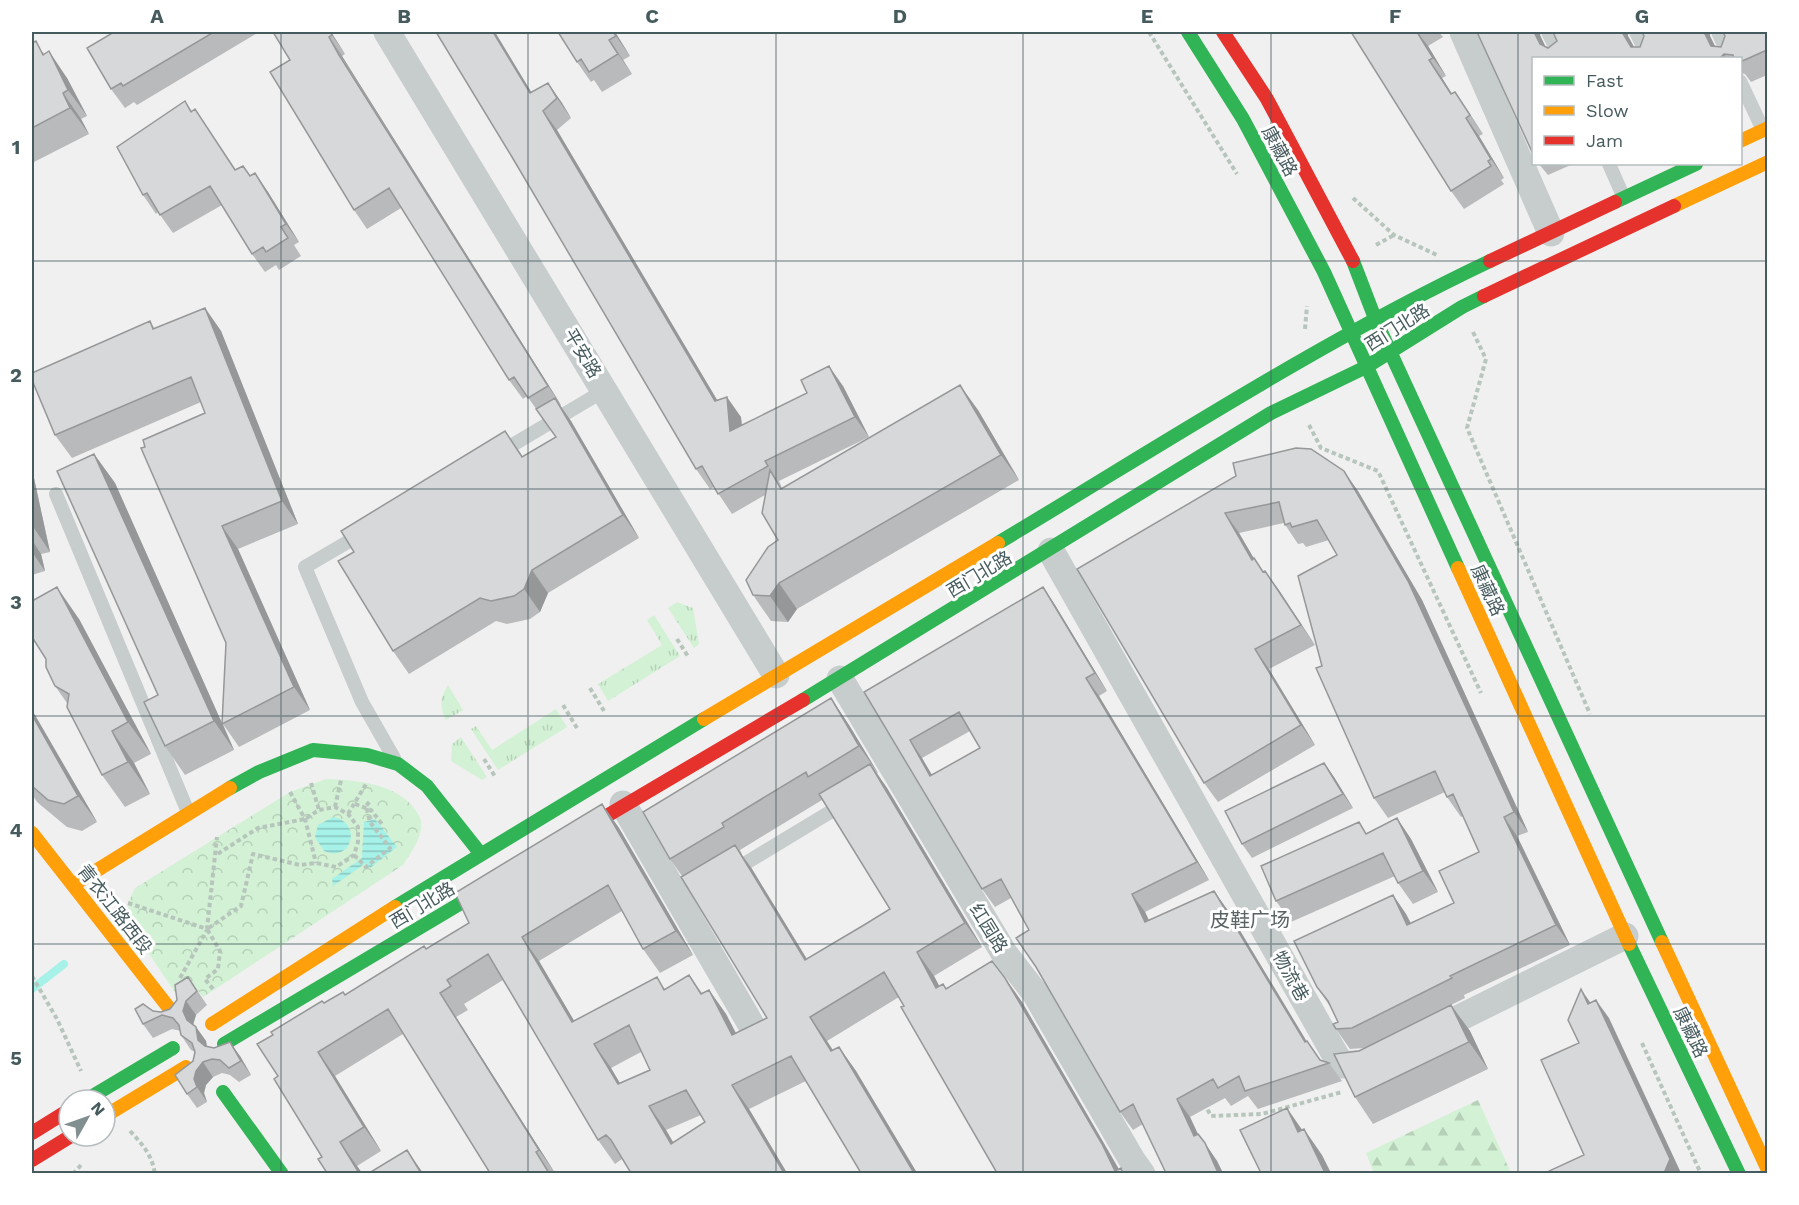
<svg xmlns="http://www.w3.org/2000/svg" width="1799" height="1205" viewBox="0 0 1799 1205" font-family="'Work Sans','Noto Sans SC',sans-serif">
  <defs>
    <pattern id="grass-tufts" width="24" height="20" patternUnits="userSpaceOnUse" patternTransform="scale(1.5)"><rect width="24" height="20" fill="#d3f1d4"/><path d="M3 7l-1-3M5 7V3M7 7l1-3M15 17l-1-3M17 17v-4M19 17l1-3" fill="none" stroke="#b6d1b8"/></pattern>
    <pattern id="forest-firs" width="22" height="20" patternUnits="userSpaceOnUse" patternTransform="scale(1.5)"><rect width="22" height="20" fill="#d3f1d4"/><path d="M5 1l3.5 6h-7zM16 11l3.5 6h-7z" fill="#b6d1b8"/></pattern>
    <pattern id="park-crowns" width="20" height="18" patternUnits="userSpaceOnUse" patternTransform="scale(1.5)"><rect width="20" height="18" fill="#d3f1d4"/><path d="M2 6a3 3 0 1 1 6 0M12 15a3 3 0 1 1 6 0" fill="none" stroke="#b6d1b8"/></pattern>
    <pattern id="water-rules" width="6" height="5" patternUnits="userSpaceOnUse" patternTransform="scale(1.5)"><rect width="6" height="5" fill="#a6f1e8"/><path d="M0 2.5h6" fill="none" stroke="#89c6bf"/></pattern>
  </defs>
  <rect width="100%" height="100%" fill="#f1f0f0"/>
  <path fill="url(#grass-tufts)" d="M677 602 693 608 699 644 694 648 668 608Z
    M654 615 680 656 608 701 598 684 662 645 647 620Z
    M448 685 463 710 446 720C439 706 440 698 448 685Z
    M556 709 567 727 498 770 471 729 476 726 492 750Z
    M461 737 487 777 482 780 451 761 452 744Z"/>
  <path fill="url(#forest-firs)" d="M1478 1100 1511 1173H1374L1366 1153Z"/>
  <path fill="url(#park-crowns)" d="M326 779C358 780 405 784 420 818 426 833 410 854 403 865L214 990 203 997 198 991 181 1001 130 926 128 903 135 888 290 792Z"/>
  <path fill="url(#water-rules)" d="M333 817C363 822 352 864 324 851L315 837 318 825Z
    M375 819 397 847 370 868 366 863 333 886 332 879 362 858 364 822Z"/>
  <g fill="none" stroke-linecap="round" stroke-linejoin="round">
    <path stroke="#a6f1e8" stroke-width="8" d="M32 989 64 964"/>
    <path stroke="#b7c6bc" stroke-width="4" stroke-dasharray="4.5 3" stroke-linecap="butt" d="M1149 32 1237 174
      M1353 198 1394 235 1437 255
      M1376 245 1394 235
      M1305 329 1307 306
      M1473 332 1486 359 1467 428 1590 714
      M1309 425 1321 448 1378 471 1481 693
      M677 639 689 658
      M590 688 604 711
      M563 705 577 728
      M484 759 496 778
      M311 783 319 810
      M290 792 305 819 316 863
      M355 804 371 810 382 824
      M335 807 341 780
      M348 814 366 784
      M354 855 366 867 390 848 370 822 366 806 371 800
      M128 903 207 929 217 837
      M32 976 57 1019 81 1071
      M180 978 207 930
      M213 989 205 979 218 969 220 951 207 929 241 906 253 854 300 865 316 863 336 867 354 855 358 842V827L348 814 335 807 319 810 305 819 258 828 216 855
      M1642 1043 1701 1174
      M1204 1103 1211 1116 1262 1114 1342 1092
      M130 1131C143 1145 152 1155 155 1174
      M73 1174 81 1165"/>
    <path stroke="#c7cccd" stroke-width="14" d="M1548 32 1561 58
      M1636 32 1649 58
      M1718 32 1730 58
      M1740 81 1763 130
      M1609 164 1624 198
      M499 453 605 390
      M56 494 188 812
      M363 533 305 567 362 702 394 758
      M731 872 845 803"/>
    <path stroke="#c7cccd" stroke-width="27" d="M387 32 776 675
      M1463 32 1551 233
      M1051 551 1341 1065 1366 1063
      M840 679 1004 953 1035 993 1132 1160 1142 1174
      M623 804 756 1033
      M1427 1034 1625 936"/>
    <path stroke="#30b455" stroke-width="14" d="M1188 32 1243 119 1324 272 1458 568
      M1615 202 1696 164
      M1353 261 1376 321 1662 942
      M998 543C1160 446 1319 342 1490 261
      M803 700 1271 413 1366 367 1462 307 1484 296
      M230 788 259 772 313 750 367 755 398 764 427 786 480 853
      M395 907 704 719
      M1629 944 1739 1174
      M224 1044 498 881
      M223 1092 282 1174"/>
    <path stroke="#ff9f0a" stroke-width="14" d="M1740 141 1768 128
      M1674 206 1768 162
      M1458 568 1629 944
      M704 719 998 543
      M32 833 169 1008
      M73 885 230 788
      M1662 942 1768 1170
      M212 1024 395 907"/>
    <path stroke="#e5322d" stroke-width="14" d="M1223 32 1267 99 1353 261
      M1490 261 1615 202
      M1484 296 1674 206
      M571 837 803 700
      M32 1133 69 1110
      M32 1160 71 1136"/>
    <path stroke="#30b455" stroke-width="14" d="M86 1100 173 1048"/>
    <path stroke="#ff9f0a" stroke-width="14" d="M105 1116 186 1067"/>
  </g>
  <path fill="#b9babb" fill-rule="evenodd" d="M114 32H259L137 105 134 102 125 108 111 89Z
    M273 32H331L345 54 342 56 353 74 561 405 560 406 571 421 639 538 548 593 540 612 530 619 507 624 496 621 409 674 393 651 523 456 556 437 527 396 523 399 509 380 401 208 367 229 354 210 290 60Z
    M615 32 630 56 623 60 632 74 602 92 594 80 591 82 577 62Z
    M1351 32H1439L1443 37 1428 46 1446 76 1442 78 1452 94 1455 92 1483 134 1479 136 1504 178 1501 180 1504 184 1464 209 1451 191Z
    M1553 32H1628V36L1634 47H1640L1644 36 1642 32H1710V36L1715 47H1721L1767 32V75L1751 82 1745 74 1740 73V58H1533L1540 35 1545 47 1548 48 1557 41Z
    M32 43 45 54 67 78 87 116 81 119 89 134 32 163Z
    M548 83 562 103 571 118 557 130 717 400 741 417 742 425 843 386 869 437 779 481 782 488 978 410 1019 480 797 609 788 622 771 621 753 595 778 540 765 495 732 514 714 487 710 489 696 469 512 157 531 93Z
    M185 101 192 111 208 128 236 170 250 176 255 173 268 192 299 242 294 245 301 256 279 270 276 265 265 272 252 254 222 205 173 233 158 212 156 214 143 195Z
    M1539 164H1573L1548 175Z
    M205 308 221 331 298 524 238 549 310 710 239 747 223 724 234 750 185 775 165 746 158 695 94 454 115 483 222 724 226 643 145 447 205 413 201 402 72 458 55 435 150 321 155 329Z
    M32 469 50 552 41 554 45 571 32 575Z
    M1236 476 1358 491 1422 600 1528 832 1517 836 1570 945 1464 995 1465 998 1451 1005 1470 1031 1488 1069 1373 1124 1355 1097 1359 1051 1365 1048 1350 1049 1336 1029 1338 1022 1331 1008 1317 987 1393 895 1406 914 1411 923 1454 903 1479 852 1463 816 1461 817 1447 797 1445 792 1388 818 1374 798 1322 666 1337 555 1329 540 1306 547 1303 543 1298 544 1284 523 1239 533 1254 559 1263 572 1265 571 1315 645 1269 669 1315 745 1218 802 1204 783 1077 569Z
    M1043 587 1055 605 1107 691 1099 696 1209 880 1145 912 1149 920 1227 909 1306 1042 1321 1061 1329 1063 1342 1081 1258 1109 1248 1096 1231 1106 1225 1098 1190 1117 1198 1134 1217 1161 1223 1173H1166L1143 1124 1133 1130 1120 1112 1029 930 1011 898 995 907 982 889 864 692ZM970 731 980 748 932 775 922 758Z
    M79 619 151 754 134 763 150 794 125 807 102 775 67 703 55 686Z
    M831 698 849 725 878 773H877L887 788 982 947 934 976 939 986 943 984 946 989 1005 978 1022 1002 1119 1169 1124 1173 904 1006 899 997 827 1041 833 1050 839 1047 856 1071 917 1173H861L806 1081 749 1109 787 1173H631L622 1159 615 1164 598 1140 503 980 464 1004 468 1010 456 1017 555 1173H490L403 1034 335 1076 381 1151 357 1166 362 1173H327L322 1157 278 1076 324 1003 345 995 426 949 469 923 602 804 619 828 693 955 660 973 643 949 622 911 539 961 574 1021 657 977 665 989 689 975 702 993 709 990 726 1014 736 1033 767 1018 682 876 670 859ZM822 800 890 909 807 959 752 869 741 854H742L740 850ZM641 1052 650 1070 620 1083 611 1068ZM701 1115 705 1122 673 1142 666 1130Z
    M32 710 97 822 82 831 67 827 37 802 32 794Z
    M1324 763 1334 777 1353 808 1252 858 1242 844Z
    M1397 818 1411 839 1438 892 1413 904 1398 883 1395 876 1291 922 1276 901 1367 833Z
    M188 977 207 1005 196 1015 193 1025 196 1027 206 1041 207 1047 240 1056 251 1075 239 1082 230 1075 222 1073 213 1077 206 1085 204 1093 207 1102 197 1108 187 1094 195 1052 191 1050 181 1035V1031L172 1029 153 1038 143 1024 153 1011 161 1012 170 1009 177 1000Z"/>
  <path fill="#969798" d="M330 32H331L345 54Z
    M493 32H495L544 113 530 93Z
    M613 32H615L630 56Z
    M1417 32 1428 46 1446 76 1433 58Z
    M1534 32H1541L1540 35 1551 58 1540 44Z
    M1622 32H1628V36L1640 58 1631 47Z
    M1704 32H1710V36L1721 58 1724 54 1727 58H1720L1711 46Z
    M329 37 342 56 561 405 548 386Z
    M609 40 623 60 632 74 618 54Z
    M49 51 67 78 87 116 68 90Z
    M1429 60 1442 78 1464 113 1451 94Z
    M548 83 562 103 571 118 557 98Z
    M1455 92 1468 111 1483 134 1470 115Z
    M63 93 81 119 89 134 70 108Z
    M543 111 557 130 729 420 715 401Z
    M1466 118 1479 136 1504 178 1491 159Z
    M255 173 268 192 299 242 286 224Z
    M205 308 221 331 298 524 282 501Z
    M829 366 843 386 869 437 855 417Z
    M960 385 978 410 1019 480 1001 455Z
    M727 397 741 417 744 451 730 431Z
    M555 398 571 421 639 538 623 515Z
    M505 431 521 454 538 480 522 457Z
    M94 454 115 483 234 750 214 721Z
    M32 469 50 552 32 525Z
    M1344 471 1358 491 1422 600 1528 832 1514 812Z
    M1225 513 1239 533 1266 579 1252 560Z
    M222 526 238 549 310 710 294 687Z
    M32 540 41 554 45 571 32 552Z
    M532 570 548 593 540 612 524 589Z
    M1265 571 1279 590 1315 645 1301 625Z
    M779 583 797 609 788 622 770 596Z
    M57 587 79 619 151 754 128 722Z
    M1043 587 1055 605 1107 691 1095 673Z
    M1255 649 1269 669 1315 745 1301 725Z
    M1086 678 1099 696 1209 880 1197 862Z
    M831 698 849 725 878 773 859 746Z
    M32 710 97 822 78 796 32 715Z
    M112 731 134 763 150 794 128 762Z
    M910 740 922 758 943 794 930 776Z
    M1324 763 1334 777 1353 808 1343 794Z
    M870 764 887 788 982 947 965 923Z
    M602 804 619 828 693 955 676 931Z
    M1504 817 1517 836 1570 945 1556 925Z
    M1397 818 1411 839 1438 892 1423 871Z
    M735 845 752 869 822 984 805 960Z
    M1214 891 1227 909 1318 1060 1305 1042Z
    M1132 894 1145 912 1158 940 1145 922Z
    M1393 895 1406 914 1421 945 1407 925Z
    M522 937 539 961 589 1046 572 1022Z
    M917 952 934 976 953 1012 936 988Z
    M1005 978 1022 1002 1121 1173H1116Z
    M1581 989 1594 1008 1588 1004Z
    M709 990 726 1014 749 1059 732 1035Z
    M440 993 456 1017 555 1173 539 1150Z
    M1596 1000 1609 1018 1681 1173H1664Z
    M186 1001 196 1015 193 1025 187 1020 183 1011Z
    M1451 1005 1470 1031 1488 1069 1469 1042Z
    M810 1017 827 1041 848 1075 831 1051Z
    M196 1027 206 1041 208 1054 198 1040Z
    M230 1042 240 1056 251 1075 241 1061Z
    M594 1044 611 1068 634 1108 618 1084Z
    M839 1047 856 1071 917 1173H914Z
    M318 1052 335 1076 381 1151 364 1127Z
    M203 1062 213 1077 206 1085 204 1093 207 1102 197 1087 194 1079 196 1071Z
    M732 1085 749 1109 787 1173H784Z
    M1177 1099 1190 1117 1207 1154 1194 1136Z
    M649 1106 666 1130 688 1168 671 1144Z
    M1287 1108 1305 1134 1298 1132Z
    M1304 1129 1322 1155 1331 1173H1325Z
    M340 1142 357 1166 362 1173H359Z
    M1205 1143 1217 1161 1223 1173H1218Z
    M407 1150 423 1173H421Z"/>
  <path fill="#d7d8d9" stroke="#969798" stroke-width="1.5" fill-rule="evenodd" d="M114 32H214L123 86 121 83 111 89 87 48Z
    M273 32H330L332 35 329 37 339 55 548 386 528 398 514 377 509 380 389 188 354 210 270 72 290 60Z
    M436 32H493L530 93 548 83 557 98 543 111 715 401 727 397 730 431 807 393 801 380 829 366 855 417 765 461 768 466 718 494 702 466 696 469 512 157Z
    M558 32H613L616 36 609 40 618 54 589 72 581 59 577 62Z
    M1351 32H1417L1433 58 1429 60 1451 94 1455 92 1470 115 1466 118 1491 159 1488 161 1491 166 1451 191Z
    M1477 32H1534L1540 44 1548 48 1557 41 1553 32H1622L1631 47H1640L1644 36 1642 32H1704L1711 46 1721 47 1725 36 1723 32H1767V50L1740 62V58H1734L1733 55 1724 54 1720 58H1533V154Z
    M36 41 43 55 49 51 53 59 68 90 63 93 70 108 32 128V43Z
    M185 101 191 112 195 109 235 170 243 166 250 176 255 173 286 224 281 227 288 238 266 252 263 247 252 254 210 186 160 215 147 193 143 195 117 147Z
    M205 308 282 501 222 526 294 687 222 724 226 643 141 448 145 447 143 440 205 413 191 377 55 435 32 380V373L150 321 153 329Z
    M960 385 1001 455 779 583 770 596 753 595 746 580 768 547 778 540 762 513 770 470 781 489Z
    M555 398 623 515 532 570 524 589 514 596 491 601 480 598 393 651 338 561 354 552 341 531 505 431 522 457 556 437 536 409Z
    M1296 448 1311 449 1344 471 1408 581 1514 812 1504 817 1556 925 1450 976 1452 978 1352 1028 1336 1029 1333 1024 1338 1022 1328 1001 1317 987 1294 941 1393 895 1407 925 1454 903 1439 871 1479 852 1453 794 1447 797 1435 771 1374 798 1316 668 1322 666 1298 576 1337 555 1317 520 1292 527 1290 523 1285 525 1279 502 1225 513 1252 560 1254 558 1263 572 1265 571 1301 625 1255 649 1301 725 1204 783 1077 569 1236 476 1233 463Z
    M94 454 214 721 165 746 144 702 158 695 57 471Z
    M57 587 128 722 112 731 128 762 102 775 67 707 69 694 55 686 46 667V659L32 637V601Z
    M1043 587 1095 673 1086 678 1197 862 1132 894 1145 922 1214 891 1305 1042 1307 1041 1320 1060 1329 1063 1245 1091 1239 1076 1218 1088 1213 1079 1177 1099 1194 1136 1198 1134 1205 1143 1218 1173H1166L1133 1104 1120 1112 1036 967 1016 938 1029 930 1001 879 982 889 864 692ZM959 712 980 748 930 776 910 740Z
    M831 698 859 746 808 777 806 772 722 823 724 827 670 859 643 812Z
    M32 715 78 796 64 804 48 800 32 786Z
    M1324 763 1343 794 1242 844 1225 811Z
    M870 764 965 923 917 952 936 988 943 984 946 989 992 961 1005 978 1102 1144 1115 1171 1121 1168 1123 1173H997L901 1007 904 1006 884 972 810 1017 831 1051 839 1047 914 1173H861L791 1056 732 1085 784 1173H631L611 1140 606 1135 598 1140 488 954 447 980 451 986 440 993 539 1150 536 1152 549 1173H490L388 1009 318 1052 364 1127 340 1142 359 1173H336L335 1172 333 1173H327L318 1159 322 1157 274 1079 278 1076 257 1044 273 1035 271 1032 322 1001 324 1003 343 992 345 995 424 946 426 949 469 923 455 893 602 804 676 931 643 949 608 885 522 937 572 1022 657 977 664 990 689 975 701 994 709 990 732 1035 767 1018 681 877 735 845 805 960 864 925 890 909 819 794ZM629 1025 650 1070 618 1084 594 1044ZM686 1090 705 1122 671 1144 649 1106Z
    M1397 818 1423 871 1398 883 1383 853 1276 901 1261 866 1359 822 1366 834Z
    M188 977 197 991 186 1001 183 1011 187 1020 196 1027 198 1040 205 1046 214 1048 230 1042 241 1061 229 1068 220 1060 212 1059 203 1062 196 1071 194 1079 197 1087 187 1094 175 1075 193 1061 195 1052 192 1043 181 1035 179 1025 173 1018 162 1015 143 1024 135 1009 143 1004 153 1011 161 1012 170 1009 177 1000 175 985Z
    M1581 989 1588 1004 1596 1000 1670 1159 1664 1173H1550L1549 1171 1584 1155 1541 1060 1579 1043 1568 1020Z
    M1451 1005 1469 1042 1355 1097 1334 1054 1359 1051Z
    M1287 1108 1298 1132 1304 1129 1325 1173H1261L1240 1130Z
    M407 1150 421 1173H369Z"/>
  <path fill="none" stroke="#465b5e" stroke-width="1.5" stroke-opacity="0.55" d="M281 32V1174M528 32V1174M776 32V1174M1023 32V1174M1271 32V1174M1518 32V1174M32 261H1768M32 489H1768M32 716H1768M32 944H1768"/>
  <g text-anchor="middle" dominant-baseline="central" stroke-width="6" stroke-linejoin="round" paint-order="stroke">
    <g font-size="18" fill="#465b5e" stroke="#fff">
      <text transform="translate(1280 151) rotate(62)">康藏路</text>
      <text transform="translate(1397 327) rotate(-32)">西门北路</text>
      <text transform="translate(583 353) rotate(59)">平安路</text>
      <text transform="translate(979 574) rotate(-31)">西门北路</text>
      <text transform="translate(1488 590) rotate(65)">康藏路</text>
      <text transform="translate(422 905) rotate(-31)">西门北路</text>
      <text transform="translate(115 909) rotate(52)">青衣江路西段</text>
      <text transform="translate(989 928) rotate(58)">红园路</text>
      <text transform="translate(1291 976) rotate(61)">物流巷</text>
      <text transform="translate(1691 1032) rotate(64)">康藏路</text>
    </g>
    <g font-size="20" fill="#5b6365" stroke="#fff">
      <text x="1250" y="920">皮鞋广场</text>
    </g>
  </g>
  <rect width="1799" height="1205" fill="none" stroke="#ffffff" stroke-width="66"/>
  <rect x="1532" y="57" width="210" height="108" fill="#ffffff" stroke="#b5bdbf" stroke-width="1.5"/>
  <rect x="1544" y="76" width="30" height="9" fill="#30b455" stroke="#b5bdbf" stroke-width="1.5"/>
  <text x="1586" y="87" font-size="18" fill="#465b5e">Fast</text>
  <rect x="1544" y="106" width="30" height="9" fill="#ff9f0a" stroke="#b5bdbf" stroke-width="1.5"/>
  <text x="1586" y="117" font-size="18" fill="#465b5e">Slow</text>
  <rect x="1544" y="136" width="30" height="9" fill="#e5322d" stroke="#b5bdbf" stroke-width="1.5"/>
  <text x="1586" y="147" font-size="18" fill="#465b5e">Jam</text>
  <g transform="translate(87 1118) rotate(50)"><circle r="28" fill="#ffffff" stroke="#b5bdbf" stroke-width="1.5"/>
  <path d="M0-4.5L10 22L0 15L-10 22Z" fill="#828f91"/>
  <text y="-9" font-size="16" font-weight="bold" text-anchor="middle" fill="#465b5e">N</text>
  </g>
  <rect x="33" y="33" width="1733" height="1139" fill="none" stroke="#465b5e" stroke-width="2"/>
  <g font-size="20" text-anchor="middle" font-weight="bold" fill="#465b5e">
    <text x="157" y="23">A</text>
    <text x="404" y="23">B</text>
    <text x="652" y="23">C</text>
    <text x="900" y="23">D</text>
    <text x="1147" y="23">E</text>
    <text x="1395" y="23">F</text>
    <text x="1642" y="23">G</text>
    <text x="16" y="154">1</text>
    <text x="16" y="382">2</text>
    <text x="16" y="609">3</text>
    <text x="16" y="837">4</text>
    <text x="16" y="1065">5</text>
  </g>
</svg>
